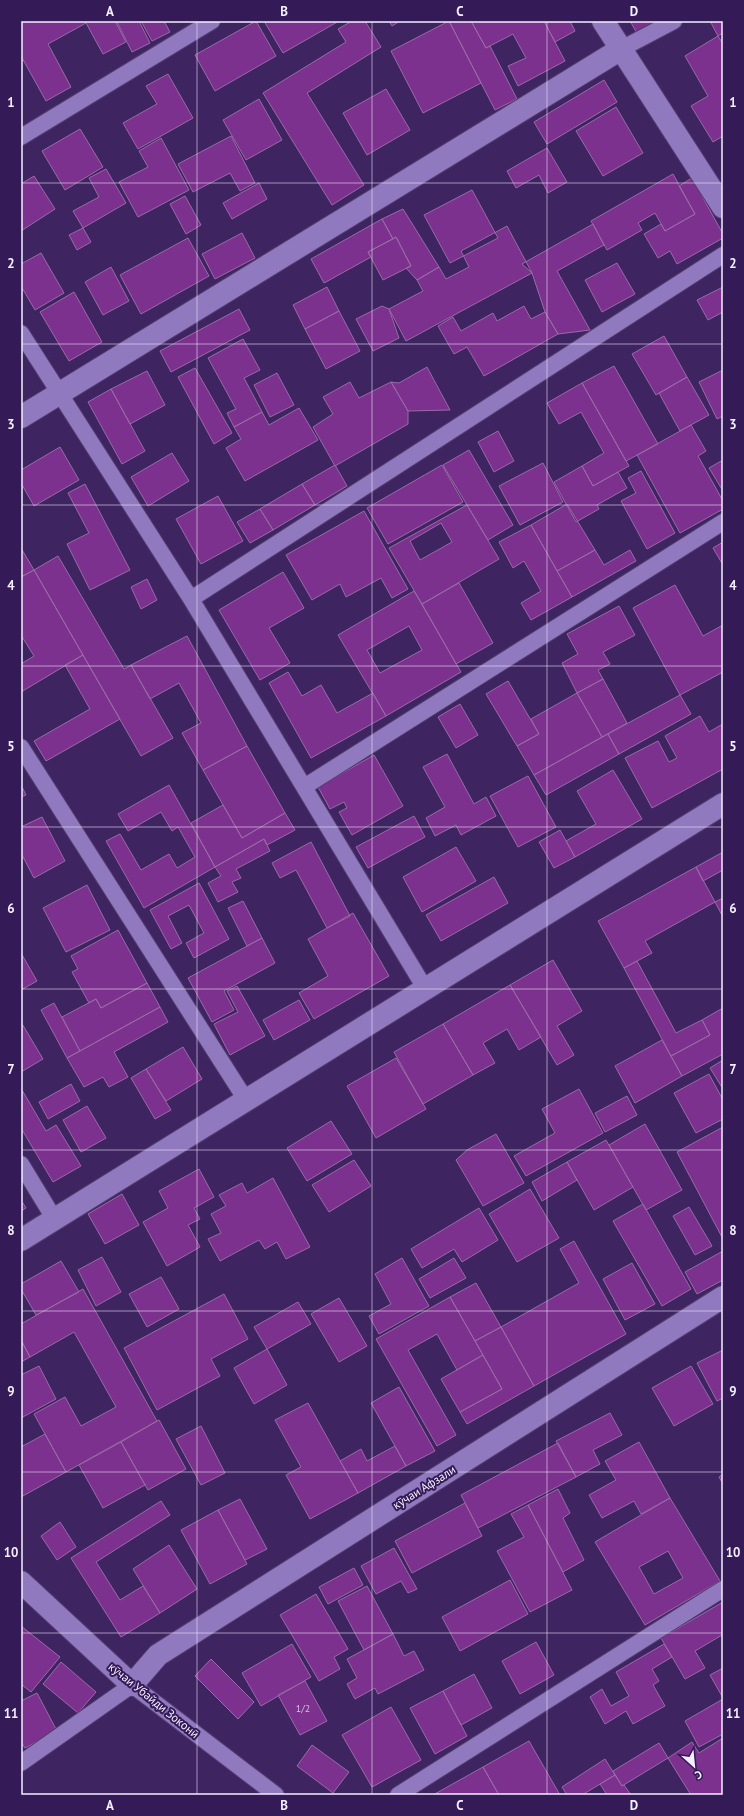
<svg xmlns="http://www.w3.org/2000/svg" width="744" height="1816" viewBox="0 0 744 1816" font-family="'PT Sans',sans-serif">
  <rect width="100%" height="100%" fill="#3e2562"/>
  <path fill="#7b318d" stroke="#9a6aa6" fill-rule="evenodd" d="M21 21H115L126 42 103 54 86 23 48 44 71 87 46 101 21 56Z
    M120 21H139L150 43 132 52 117 22Z
    M141 21H164L170 32 152 41Z
    M256 21 276 56 215 91 195 55Z
    M264 21H339L283 53Z
    M352 21H365L381 47 307 93 364 185 332 205 263 93 346 42 338 29Z
    M389 21H400L392 26Z
    M449 21 481 83 423 113 391 51Z
    M449 21H471L486 48 490 46 517 99 495 110Z
    M471 21H544L565 61 518 86 508 66 526 58 513 34 486 48Z
    M544 21H570L575 31 555 42Z
    M630 21H663L638 35Z
    M710 21H723V33L718 36Z
    M718 36 723 44V136L713 142 691 106 708 96 685 56Z
    M168 74 193 118 138 149 123 123 157 104 146 86Z
    M604 80 617 102 547 144 534 122Z
    M386 89 410 130 367 155 343 113Z
    M259 99 282 140 246 160 223 120Z
    M616 107 643 153 603 176 576 131Z
    M80 129 103 167 65 190 42 151Z
    M231 136 255 183 240 191 230 173 193 192 178 164Z
    M161 138 189 190 138 217 119 182 148 167 139 151Z
    M547 148 567 182 548 193 539 175 516 188 507 171Z
    M106 169 126 203 83 228 73 211 99 197 89 178Z
    M673 174 695 214 665 231 655 213 638 223 642 230 607 250 591 221Z
    M34 176 55 209 21 231V184Z
    M692 178 723 234V238L677 264 670 251 658 258 644 234 661 224 665 231 695 214 679 186Z
    M259 183 267 199 232 219 223 203Z
    M472 190 498 238 450 263 424 215Z
    M185 196 201 225 186 234 170 204Z
    M403 209 439 267 417 280 406 268 411 266 396 237 393 239 382 219Z
    M382 219 393 239 368 252 371 257 324 283 311 259Z
    M593 224 604 245 557 271 590 330 558 334 545 312 532 273 522 264Z
    M507 226 532 273 406 341 389 309 423 291 417 280 439 267 446 279 469 267 461 251Z
    M83 228 91 242 77 250 69 235Z
    M242 233 255 258 215 279 202 254Z
    M396 237 411 266 383 280 368 252Z
    M188 238 209 276 141 314 120 275Z
    M41 253 64 293 35 310 21 286V264Z
    M617 263 635 294 602 312 585 280Z
    M111 267 129 301 103 315 85 282Z
    M327 287 339 311 305 329 293 305Z
    M723 287V312L708 320 697 300Z
    M74 292 102 342 69 361 40 312Z
    M382 306 389 309 399 338 373 351 356 319Z
    M524 306 531 319 545 312 558 334 484 376 467 347 454 354 438 326 453 317 461 331 493 313 497 321Z
    M239 309 250 330 171 372 160 351Z
    M339 311 360 351 326 369 305 329Z
    M664 336 687 377 656 395 632 354Z
    M243 339 260 370 244 378 262 412 234 427 227 413 236 409 208 358Z
    M614 366 658 444 626 461 582 383Z
    M427 367 450 410 408 411 391 382 399 383Z
    M195 368 232 433 214 444 178 377Z
    M723 370V416L717 419 699 382Z
    M147 371 165 405 130 424 111 389Z
    M277 373 294 405 270 417 254 385Z
    M687 377 709 415 680 431 659 393Z
    M350 382 359 398 391 382 408 411V424L335 466 313 427 333 414 323 397Z
    M582 383 629 466 593 486 582 466 604 453 581 412 559 424 547 403Z
    M111 389 145 451 122 464 88 402Z
    M299 408 318 440 245 481 226 448 241 439 234 427 262 412 269 425Z
    M691 425 706 451 698 456 723 501V509L680 533 637 455Z
    M498 431 514 461 494 472 478 442Z
    M60 447 79 480 34 506 21 483V470Z
    M469 450 513 525 488 540 443 465Z
    M172 453 189 481 148 506 131 477Z
    M723 460V491L709 468Z
    M543 463 563 502 520 525 499 486Z
    M335 465 347 486 315 505 302 484Z
    M442 465 463 502 388 544 367 508Z
    M582 466 593 486 618 472 627 488 597 505 599 509 576 522 554 482Z
    M641 471 675 533 647 549 621 501 636 493 628 478Z
    M85 484 130 570 90 590 67 544 89 533 68 493Z
    M302 484 315 505 273 530 260 509Z
    M218 496 243 541 201 564 176 519Z
    M567 504 595 550 557 571 531 525Z
    M467 505 499 559 422 604 389 548ZM441 523 452 542 420 560 410 541Z
    M260 509 273 530 250 543 237 522Z
    M364 511 408 589 392 598 381 578 346 597 340 584 312 600 286 555Z
    M531 525 572 597 531 620 521 603 541 591 524 561 513 568 499 542Z
    M723 542V565L713 548Z
    M21 548 34 570 21 577Z
    M595 550 604 565 630 550 636 561 572 597 557 571Z
    M58 556 124 669 131 665 173 738 141 756 34 570Z
    M34 570 83 655 21 692V664L34 656 21 635V577Z
    M283 572 304 608 269 628 290 663 260 680 219 610Z
    M147 579 157 600 141 609 131 587Z
    M459 583 493 643 456 664 422 604Z
    M675 585 703 636 723 625V672L680 695 633 608Z
    M414 591 461 672 386 716 338 635ZM409 626 422 650 380 673 367 650Z
    M619 606 635 635 603 652 610 664 598 670 603 679 577 693 562 663 578 654 567 634Z
    M187 636 247 746 203 770 182 733 201 723 179 683 150 699 131 665Z
    M83 655 120 719 46 761 34 741 90 709 65 665Z
    M288 672 302 696 321 685 337 713 373 693 386 716 311 758 269 683Z
    M603 679 627 723 602 737 577 693Z
    M508 681 539 734 517 746 486 694Z
    M577 693 602 737 534 775 517 746 539 734 531 719Z
    M680 695 691 714 619 754 608 734Z
    M460 704 478 735 456 748 438 717Z
    M700 716 709 732 721 725 723 729V769L652 808 625 758 658 741 669 762 677 758 665 736Z
    M608 734 619 754 546 795 534 775Z
    M247 746 285 813 242 838 203 770Z
    M447 754 474 804 486 797 496 816 461 835 456 825 435 836 426 818 445 807 423 767Z
    M374 755 403 806 352 835 339 812 347 808 344 802 330 809 318 787Z
    M613 770 642 819 575 857 566 841 596 824 577 791Z
    M528 776 556 827 518 847 490 796Z
    M21 785 26 795 21 797Z
    M169 785 215 867 144 908 106 841 120 834 141 870 169 854 177 868 195 857 178 827 172 831 161 812 128 831 118 814Z
    M223 805 242 838 285 813 295 830 267 845 264 839 215 867 191 823Z
    M414 816 425 837 368 868 356 847Z
    M42 817 65 861 34 878 21 853V827Z
    M560 830 575 857 554 868 539 842Z
    M264 839 270 851 236 869 241 878 232 882 238 892 218 902 208 883 221 876 215 867Z
    M311 842 350 916 327 928 296 870 280 878 272 863Z
    M456 847 476 881 422 912 403 877Z
    M723 852V870L703 881 696 867Z
    M696 867 715 902 645 941 652 953 624 968 598 921Z
    M494 877 508 903 441 941 426 915Z
    M199 883 229 939 194 958 186 943 204 933 189 905 168 916 182 943 171 949 150 910Z
    M87 885 110 930 66 952 43 908Z
    M723 898V917L715 902Z
    M243 901 262 938 247 946 228 908Z
    M353 913 389 976 314 1019 299 993 328 976 308 939Z
    M118 930 147 983 101 1008 96 999 89 1003 72 972 78 969 71 956Z
    M262 938 275 963 224 991 234 1010 212 1022 188 978Z
    M21 953 37 981 21 990Z
    M553 960 582 1011 557 1026 574 1055 557 1065 510 985Z
    M637 961 676 1033 702 1020 710 1035 671 1056 624 968Z
    M147 983 160 1007 80 1051 62 1017 96 999 101 1008Z
    M510 985 541 1037 519 1050 507 1029 483 1043 495 1063 473 1075 443 1024Z
    M237 986 265 1036 230 1055 214 1024 238 1012 227 991Z
    M299 1000 310 1020 274 1040 263 1020Z
    M54 1003 80 1051 67 1058 41 1010Z
    M160 1007 168 1022 114 1052 128 1077 109 1087 103 1077 84 1087 67 1058Z
    M723 1008V1054L682 1076 671 1056 710 1035 702 1020Z
    M21 1022 43 1059 21 1072Z
    M443 1024 473 1075 423 1104 394 1052Z
    M662 1040 682 1076 635 1103 615 1066Z
    M183 1047 202 1079 166 1101 146 1069Z
    M396 1058 426 1109 376 1138 347 1086Z
    M723 1060V1089L710 1068Z
    M146 1069 171 1110 155 1119 131 1078Z
    M709 1074 723 1100V1119L696 1133 674 1093Z
    M71 1084 80 1101 48 1119 39 1102Z
    M579 1089 603 1133 526 1176 514 1156 555 1133 542 1109Z
    M22 1090 46 1131 56 1125 81 1166 53 1182 21 1128Z
    M627 1096 637 1115 605 1132 595 1113Z
    M87 1106 106 1138 81 1152 63 1120Z
    M331 1121 352 1154 307 1181 287 1148Z
    M645 1124 682 1190 646 1210 609 1145Z
    M723 1127V1239L677 1152Z
    M496 1134 524 1183 483 1206 456 1160 467 1150Z
    M606 1140 633 1187 594 1210 567 1162Z
    M354 1160 371 1186 329 1212 312 1185Z
    M567 1162 577 1180 542 1201 532 1182Z
    M199 1169 214 1197 194 1208 200 1219 188 1225 200 1247 167 1266 143 1222 168 1208 159 1191Z
    M273 1178 310 1247 286 1259 277 1242 265 1249 259 1240 220 1261 208 1239 221 1233 211 1214 226 1206 219 1195 242 1183 247 1193Z
    M530 1189 559 1238 517 1262 489 1214Z
    M122 1194 139 1225 105 1244 88 1214Z
    M21 1200 26 1208 21 1211Z
    M643 1204 691 1289 662 1306 613 1221Z
    M689 1207 712 1246 695 1255 673 1216Z
    M479 1208 498 1240 462 1262 454 1249 422 1268 411 1249Z
    M574 1241 626 1334 534 1386 501 1327 579 1283 560 1249Z
    M723 1251V1280L697 1294 685 1272Z
    M102 1257 121 1292 96 1306 78 1270Z
    M402 1258 429 1306 379 1334 369 1316 391 1304 375 1274Z
    M454 1258 466 1278 430 1298 419 1279Z
    M61 1261 79 1292 36 1315 21 1289V1284Z
    M632 1263 655 1304 625 1320 603 1279Z
    M161 1277 179 1309 147 1327 129 1294Z
    M476 1283 501 1327 475 1341 450 1297Z
    M83 1289 157 1421 66 1472 34 1414 65 1397 81 1426 116 1407 74 1332 30 1357 21 1340V1324Z
    M224 1294 248 1339 211 1359 220 1376 157 1410 124 1348Z
    M450 1297 483 1355 457 1370 437 1334 408 1350 456 1435 437 1446 376 1339Z
    M339 1298 367 1346 339 1362 311 1314Z
    M298 1302 311 1324 267 1349 254 1327Z
    M501 1327 534 1386 467 1424 460 1412 502 1389 475 1341Z
    M21 1340 30 1357 21 1362Z
    M267 1349 287 1385 254 1404 234 1368Z
    M723 1350V1398L717 1401 697 1363Z
    M483 1355 502 1389 460 1412 441 1379Z
    M39 1366 56 1399 21 1418V1375Z
    M691 1366 713 1404 674 1426 652 1388Z
    M399 1387 435 1451 406 1466 371 1403Z
    M308 1403 358 1493 310 1519 286 1475 301 1467 275 1420Z
    M610 1413 622 1435 593 1450 600 1464 576 1477 556 1441Z
    M159 1420 186 1469 148 1490 121 1442Z
    M201 1426 225 1473 201 1485 176 1439Z
    M45 1434 66 1472 21 1497V1447Z
    M121 1442 145 1485 103 1508 79 1465Z
    M639 1442 670 1498 641 1514 634 1501 602 1518 589 1495 616 1480 605 1461Z
    M558 1443 576 1477 478 1528 461 1495Z
    M395 1446 406 1466 358 1493 340 1461 361 1449 367 1461Z
    M723 1474V1484L719 1477Z
    M558 1489 570 1513 563 1518 584 1560 563 1572 528 1505Z
    M670 1498 720 1581 645 1625 595 1542ZM668 1551 683 1578 654 1594 639 1567Z
    M240 1499 267 1549 245 1560 218 1510Z
    M161 1501 170 1515 96 1562 120 1600 143 1586 160 1613 121 1637 71 1558Z
    M465 1503 482 1536 412 1573 395 1541Z
    M528 1505 572 1590 530 1612 497 1551 524 1537 511 1514Z
    M218 1510 247 1564 210 1584 181 1530Z
    M60 1522 76 1547 57 1560 41 1536Z
    M169 1545 197 1589 160 1613 133 1569Z
    M394 1548 417 1589 408 1593 401 1581 376 1594 361 1566Z
    M354 1568 363 1585 328 1604 319 1587Z
    M510 1580 528 1614 460 1651 442 1617Z
    M367 1586 393 1634 364 1650 338 1601Z
    M316 1594 348 1649 334 1657 340 1669 319 1681 280 1615Z
    M723 1602V1636L722 1635 695 1651 705 1668 685 1679 661 1638Z
    M21 1626 60 1657 31 1692 21 1684Z
    M393 1634 404 1656 414 1651 424 1670 378 1694 375 1688 355 1699 347 1684 357 1678 347 1659Z
    M536 1642 554 1675 520 1694 502 1661Z
    M292 1644 311 1677 261 1706 242 1673Z
    M664 1644 672 1657 652 1669 659 1681 653 1685 665 1706 633 1724 626 1711 605 1724 590 1697 602 1689 611 1706 629 1696 616 1672Z
    M211 1659 254 1702 238 1719 195 1676Z
    M61 1662 96 1692 78 1713 43 1684Z
    M723 1668V1698L710 1675Z
    M474 1674 492 1708 461 1725 443 1691Z
    M305 1681 327 1721 300 1735 278 1695Z
    M443 1691 467 1736 435 1754 410 1708Z
    M37 1693 57 1731 25 1748 21 1742V1701Z
    M723 1699V1734L699 1747 685 1721Z
    M391 1707 421 1760 372 1787 342 1735Z
    M723 1738V1795H691L668 1758 692 1742 699 1753Z
    M529 1741 560 1795H499L483 1767Z
    M659 1743 668 1758 622 1786 613 1771Z
    M312 1745 349 1772 333 1793 297 1766Z
    M605 1759 615 1775 582 1795H567L562 1787Z
    M483 1767 499 1795H433Z
    M615 1775 622 1786 624 1785 631 1795H607L600 1784Z"/>
  <g fill="none" stroke-linecap="round" stroke-linejoin="round">
    <g stroke="#533c6e" stroke-width="18">
      <path id="service" d="M621 49 674 21
        M21 137 212 21
        M21 333 191 599 426 990
        M191 599 723 255
        M21 747 246 1100
        M304 787 723 522
        M21 1164 55 1220
        M21 1763 132 1685 276 1795
        M398 1795 723 1589"/>
    </g>
    <g stroke="#533c6e" stroke-width="24">
      <path id="minor" d="M603 21 723 207
        M21 417 621 49
        M21 1240 723 804
        M21 1582 132 1685 158 1655 723 1297"/>
    </g>
    <use href="#service" stroke="#9079be" stroke-width="16"/>
    <use href="#minor" stroke="#9079be" stroke-width="22"/>
  </g>
  <path fill="none" stroke="#f4effe" stroke-width="1" stroke-opacity="0.55" d="M197 21V1795M372 21V1795M547 21V1795M21 183H723M21 344H723M21 505H723M21 666H723M21 827H723M21 989H723M21 1150H723M21 1311H723M21 1472H723M21 1633H723"/>
  <g text-anchor="middle" dominant-baseline="central" stroke-width="4" stroke-linejoin="round" paint-order="stroke">
    <g font-size="10" fill="#d6c0e2">
      <text x="303" y="1708">1/2</text>
    </g>
    <g font-size="12" fill="#f4effe" stroke="#341a57">
      <text transform="translate(424 1487) rotate(-32)">кӯчаи Афзали</text>
      <text transform="translate(154 1700) rotate(39)">кӯчаи Убайди Зоконӣ</text>
    </g>
  </g>
  <rect width="744" height="1816" fill="none" stroke="#341a57" stroke-width="44"/>
  <g transform="translate(694 1766) rotate(153)" stroke="#341a57" stroke-width="3" paint-order="stroke">
  <path d="M0-3L7 15L0 10L-7 15Z" fill="#f4effe"/>
  <text y="-6" font-size="11" font-weight="bold" text-anchor="middle" fill="#f4effe">С</text>
  </g>
  <rect x="22" y="22" width="700" height="1772" fill="none" stroke="#f4effe" stroke-width="1.5"/>
  <g font-size="13" text-anchor="middle" font-weight="bold" fill="#f4effe">
    <text x="110" y="16">A</text>
    <text x="284" y="16">B</text>
    <text x="460" y="16">C</text>
    <text x="634" y="16">D</text>
    <text x="11" y="107">1</text>
    <text x="733" y="107">1</text>
    <text x="11" y="268">2</text>
    <text x="733" y="268">2</text>
    <text x="11" y="429">3</text>
    <text x="733" y="429">3</text>
    <text x="11" y="590">4</text>
    <text x="733" y="590">4</text>
    <text x="11" y="751">5</text>
    <text x="733" y="751">5</text>
    <text x="11" y="913">6</text>
    <text x="733" y="913">6</text>
    <text x="11" y="1074">7</text>
    <text x="733" y="1074">7</text>
    <text x="11" y="1235">8</text>
    <text x="733" y="1235">8</text>
    <text x="11" y="1396">9</text>
    <text x="733" y="1396">9</text>
    <text x="11" y="1557">10</text>
    <text x="733" y="1557">10</text>
    <text x="11" y="1718">11</text>
    <text x="733" y="1718">11</text>
    <text x="110" y="1810">A</text>
    <text x="284" y="1810">B</text>
    <text x="460" y="1810">C</text>
    <text x="634" y="1810">D</text>
  </g>
</svg>
